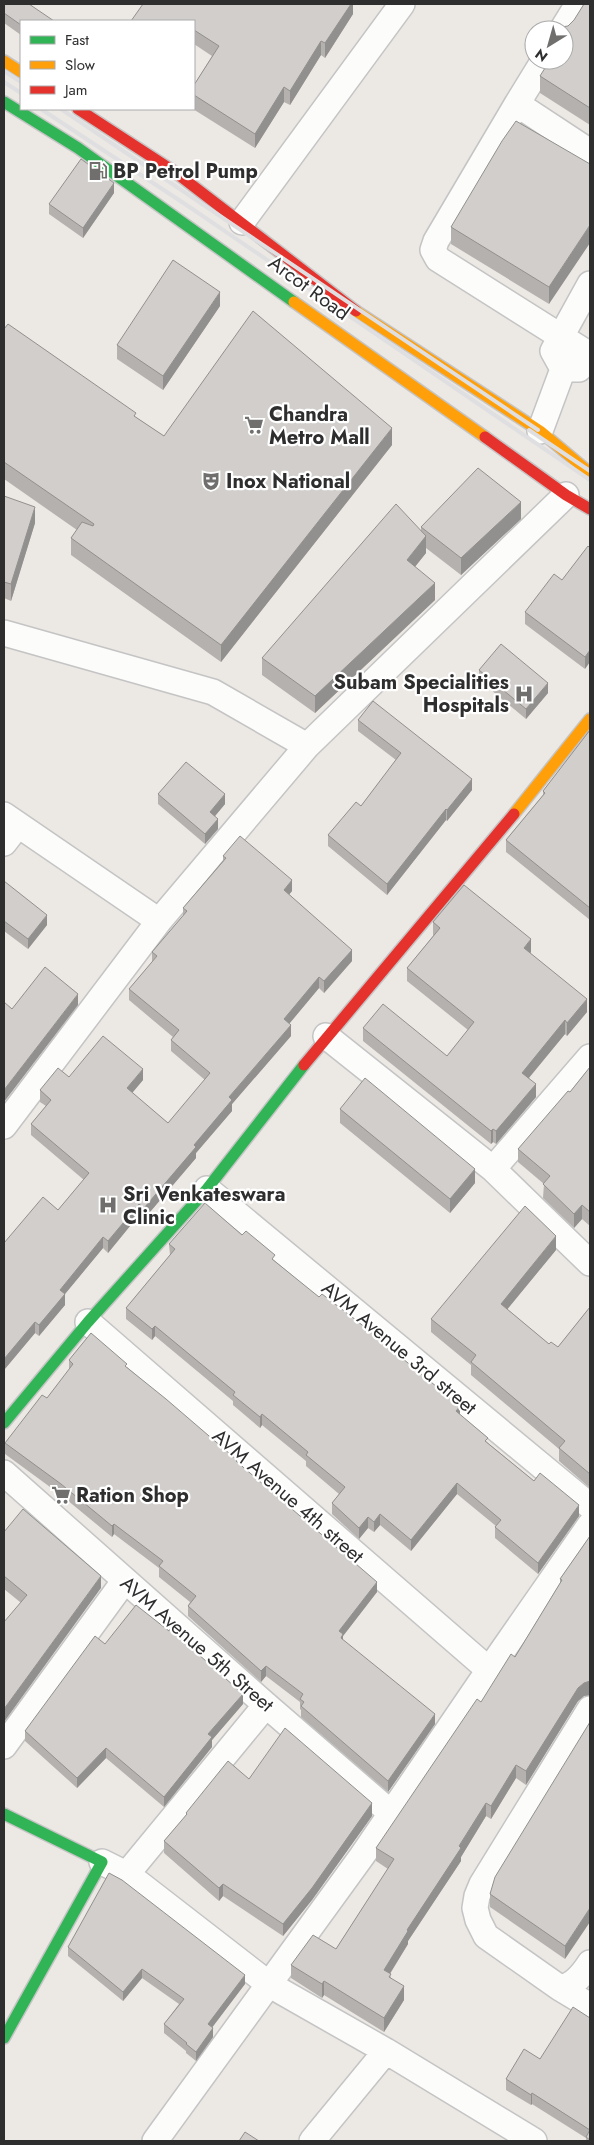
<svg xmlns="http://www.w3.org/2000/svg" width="594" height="2145" viewBox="0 0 594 2145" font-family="Jost,sans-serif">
  <rect width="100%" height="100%" fill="#ece8e4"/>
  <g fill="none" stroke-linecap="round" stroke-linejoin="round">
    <g stroke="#c5c4c5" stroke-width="28">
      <path id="street" d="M562 30 578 4
        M544 60 517 104 590 152
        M517 104 436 241 433 250 438 259 590 355
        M242 222 402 4
        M563 369 553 351 590 284
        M540 431 563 369H579
        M4 633 213 692 307 746
        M4 815 159 921
        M4 843 18 825
        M326 1036 493 1169 590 1263
        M4 1126 159 921 307 746 566 495
        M493 1169 590 1057
        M207 1189 590 1506
        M88 1322 489 1670
        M4 1473 266 1705 391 1813
        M590 1709 482 1884 477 1896 475 1908 478 1920 486 1936 560 1988C574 1986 583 1974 590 1963
        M4 1746 125 1580
        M102 1862 128 1875 270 1985 386 2051 534 2141
        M126 1875 266 1705
        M560 1988 590 2006
        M155 2141 362 1856 489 1670 590 1525
        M312 2141 386 2051"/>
    </g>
    <g stroke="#c5c4c5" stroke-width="14">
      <path id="fast" d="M4 102 78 148 294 302
        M4 1423 88 1322 207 1189 304 1065
        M4 1814 102 1862 4 2038"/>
    </g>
    <g stroke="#c5c4c5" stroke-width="14">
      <path id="slow" d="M4 61 21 72
        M294 302 485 437
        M356 311 540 431 590 473
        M514 814 590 719"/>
    </g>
    <g stroke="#c5c4c5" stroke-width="14">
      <path id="jam" d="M78 109 175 172 356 311
        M485 437 566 495 590 509
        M304 1065 514 814"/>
    </g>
    <use href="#street" stroke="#fcfcfb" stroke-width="25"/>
    <use href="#fast" stroke="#30b455" stroke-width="11"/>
    <use href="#slow" stroke="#ff9f0a" stroke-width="11"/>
    <use href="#jam" stroke="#e5322d" stroke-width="11"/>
    <path stroke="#dfdfe1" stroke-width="4" d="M4 71 21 82
      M4 82 21 93
      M41 109 191 208 590 480
      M61 109 538 430
      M529 430 590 471"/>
  </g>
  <path fill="#b4b1af" d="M4 4 21 21V35L4 23Z
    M353 4V14L325 58 321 55 290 105 284 102 255 148 193 109H194V85L212 56 194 44V21Z
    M590 4V125L540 93V76L564 60 568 26Z
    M590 164 549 304 451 244V227Z
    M114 193 83 238 49 214V204Z
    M220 306 163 390 117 359V345Z
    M4 329 164 436 392 445 221 662 71 555V538L77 530 4 479Z
    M4 496 35 523 11 601 4 598Z
    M521 519 461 575 426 548V553L415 566 435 600 315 713 262 675V658L421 530V527Z
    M590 548 585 669 525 624V612L562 580Z
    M479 670 548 693 526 719 479 680Z
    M358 720 472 790 447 821 446 820 387 895 328 846V835L361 806 396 760 358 731Z
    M590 730V920L506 852V840L543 795V791Z
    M158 794 225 804 215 816 218 829 205 844 158 804Z
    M223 856 292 891 289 894 352 961 324 993 319 988 289 1024 291 1036 232 1104V1111L196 1153V1158L144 1219 139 1215 108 1253 103 1248 65 1294V1305L39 1336 35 1333 4 1370 58 1210 84 1180 31 1135V1124L46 1106 40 1102V1090L69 1077 143 1080 132 1093 168 1123 205 1080 171 1051V1040L173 1037 129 1000V989L152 962V952L183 916V908L223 860Z
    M4 881 47 925 28 949 4 931Z
    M433 922 531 952 530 953 587 1012 567 1036 565 1034 529 1078 536 1097 496 1144 493 1142 491 1144 363 1041V1028L447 1056 468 1030 407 981V968L433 936Z
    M590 1067V1226L582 1219 574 1228 543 1198 544 1184 518 1162V1149L570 1092Z
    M340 1109 475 1183 450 1213 340 1123Z
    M242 1235 275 1261 460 1415 488 1443 534 1481 579 1516 538 1574 495 1538V1527L496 1526 457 1494 411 1551 380 1525 374 1532 368 1528 359 1539 332 1514V1503L339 1494 306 1466V1461L262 1425 260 1428 233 1405V1401L155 1336 152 1340 126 1319V1308L170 1255 169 1244Z
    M556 1250 507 1309 549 1344 558 1347 590 1307V1488L559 1461V1449L471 1375V1365L431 1332V1319Z
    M69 1360 127 1367 237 1462 377 1592 343 1636V1640L435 1724 388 1792 301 1717V1710L300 1709V1702L266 1676 261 1682 188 1616V1606L190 1602 159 1577V1568L114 1534 112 1537 61 1495 5 1454V1443L47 1398 69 1370Z
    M4 1532 101 1588 20 1602 4 1589Z
    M590 1536V1695L584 1696 578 1701 526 1785 516 1778 491 1819 486 1816 461 1857V1861L408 1941V1944L390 1974 391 1978 404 2000 384 2032 324 1995 322 1998 291 1978V1965L336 1949 388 1869 376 1861V1848L481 1702 515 1657 560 1583V1579Z
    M105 1644 243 1704 212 1740V1747L164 1807 106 1758 77 1788 25 1741V1731Z
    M590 1722 565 1959 490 1907V1894Z
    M249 1779 372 1816 312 1900 283 1936 223 1896 219 1901 164 1853V1841L186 1816V1813Z
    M68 1947 245 1984 212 2027 213 2037 196 2061 186 2053V2051L164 2033V2024L179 2004 142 1978 123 2001 68 1956Z
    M590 2018V2141H586V2138L532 2104 531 2105 506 2090V2079L540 2059Z"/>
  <path fill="#92908e" d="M351 4H353V14L325 58V43Z
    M321 41V55L290 105V91Z
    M284 87V102L255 148V134Z
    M114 183V193L83 238V228Z
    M590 225V243L549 304V287Z
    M220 292V306L163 390V376Z
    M392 428V445L221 662V645Z
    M521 502V519L461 575V558Z
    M35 507V523L11 601V584Z
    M426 536V553L407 577V560Z
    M435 583V600L315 713V696Z
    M590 650V662L585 669V657Z
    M548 683V693L526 719V709Z
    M472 779V790L447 821V810Z
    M225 794V804L210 822V812Z
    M446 809V820L387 895V884Z
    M218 819V829L205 844V834Z
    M292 880V891L284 901V890Z
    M47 915V925L28 949V939Z
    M531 939V952L524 961V948Z
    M352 950V961L324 993V981Z
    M319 977V988L284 1030V1019Z
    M78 994V1005L4 1102V1090Z
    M587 999V1012L567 1036V1023Z
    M565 1020V1034L522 1086V1073Z
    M291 1025V1036L232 1104V1111L196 1153V1158L144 1219V1208L194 1145 229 1097Z
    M143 1069V1080L127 1099V1088Z
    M536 1084V1097L496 1144V1131Z
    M493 1129V1142L491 1144V1131Z
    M475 1169V1183L450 1213V1199Z
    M139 1204V1215L108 1253V1241Z
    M582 1205V1219L574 1228V1214Z
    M556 1236V1250L501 1317V1304Z
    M103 1237V1248L60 1300 65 1294V1305L39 1336V1325L60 1290Z
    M35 1322V1333L4 1370V1359Z
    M155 1326V1336L152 1340V1329Z
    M460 1406V1417L456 1411Z
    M262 1414V1425L260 1428V1417Z
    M457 1483V1494L411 1551V1540Z
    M579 1505V1516L538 1574V1563Z
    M380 1514V1525L374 1532V1522Z
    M368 1517V1528L359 1539V1528Z
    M114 1524V1534L112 1537V1526Z
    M101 1576V1588L4 1722V1709Z
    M377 1582V1592L343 1636V1645L339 1631Z
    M266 1666V1676L261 1682V1671Z
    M590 1681V1695L584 1696 578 1701 526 1785V1771L578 1688 584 1683Z
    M243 1694V1704L212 1740V1747L164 1807V1797L208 1734Z
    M435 1714V1724L388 1792V1781Z
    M106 1748V1758L77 1788V1778Z
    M516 1765V1778L491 1819V1806Z
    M372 1803V1816L312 1900 283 1936V1924Z
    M486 1803V1816L461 1857V1861L408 1941V1944L384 1983V1970L407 1930Z
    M223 1884V1896L219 1901V1888Z
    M590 1908V1922L565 1959V1946Z
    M142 1969V1978L123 2001V1992Z
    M245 1975V1984L208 2033V2024Z
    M324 1981V1995L322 1998V1984Z
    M404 1986V2000L384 2032V2018Z
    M213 2028V2037L196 2061V2052Z
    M532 2093V2104L531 2105V2095Z"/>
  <path fill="#d1cecb" stroke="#92908e" d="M4 4H29L54 21H21V25L4 13Z
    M143 4H351L325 43 321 41 290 91 284 87 255 134 194 95V85L219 46 194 30V21H131Z
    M584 4H590V108L540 76 550 60H564V30H560L561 27 568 26 574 20Z
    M516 121 590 164V225L549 287 451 227 502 141Z
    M81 159 114 183 83 228 49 204Z
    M173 260 220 292 163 376 117 345Z
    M253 311 392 428 221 645 71 538 82 522 93 526 94 524 4 462V329L8 324 136 413 134 416 164 436Z
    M478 468 521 502 461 558 421 527Z
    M4 496 35 507 11 584 4 582Z
    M396 504 426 536 407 560 435 583 315 696 262 658Z
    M588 546 590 548V650L585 657 525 612 554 574 562 580Z
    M501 644 548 683 526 709 479 670Z
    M373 701 472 779 447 810 446 809 387 884 328 835 356 802 361 806 401 753 358 720Z
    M590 730V908L506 840 545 793 543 791Z
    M186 762 225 794 210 812 218 819 205 834 158 794Z
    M240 836 292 880 284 890 352 950 324 981 319 977 284 1019 291 1025 229 1097 232 1100 194 1145 196 1147 144 1208 139 1204 108 1241 103 1237 60 1290 65 1294 39 1325 35 1322 4 1359V1243L43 1197 58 1210 89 1173 31 1124 51 1100 40 1090 58 1068 69 1077 103 1036 143 1069 127 1088 168 1123 210 1073 171 1040 179 1030 129 989 157 956 152 952 187 911 183 908 226 858 223 856Z
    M4 881 47 915 28 939 4 921Z
    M464 885 531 939 524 948 587 999 567 1023 565 1020 522 1073 536 1084 496 1131 493 1129 491 1131 363 1028 383 1004 447 1056 474 1022 407 968 440 928 433 922Z
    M45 967 78 994 4 1090V1002L12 1009Z
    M590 1067V1212L582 1205 574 1214 543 1184 550 1176 518 1149 568 1091 570 1092Z
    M365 1078 475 1169 450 1199 340 1109Z
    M205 1203 242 1235 246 1231 275 1255 272 1259 319 1297 322 1294 356 1320 460 1406 456 1411 488 1438 485 1441 534 1481 540 1473 579 1505 538 1563 495 1527 501 1520 457 1483 411 1540 380 1514 374 1522 368 1517 359 1528 332 1503 345 1487 306 1455 308 1452 262 1414 260 1417 233 1395 235 1392 155 1326 152 1329 126 1308 175 1249 169 1244Z
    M525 1206 556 1236 501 1304 549 1344 551 1342 558 1347 590 1307V1474L559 1448 565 1441 471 1362 476 1355 431 1319Z
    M91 1333 127 1364 125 1366 166 1399 237 1460 236 1461 377 1582 339 1631 343 1634 341 1638 435 1714 388 1781 301 1706 304 1702 300 1699 303 1694 266 1666 261 1671 188 1606 196 1596 159 1566 163 1561 114 1524 112 1526 61 1484 5 1443 42 1395 47 1398 73 1364 69 1360Z
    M23 1509 101 1576 4 1709V1622L27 1595 4 1576V1532Z
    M590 1536V1681L584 1683 578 1688 526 1771 516 1765 491 1806 486 1803 459 1846 461 1848 407 1930 408 1931 384 1970 391 1974 389 1977 404 1986 384 2018 324 1981 322 1984 291 1965 313 1935 336 1949 394 1859 376 1848 477 1699 481 1702 511 1654 515 1657 562 1580 560 1579Z
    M136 1605 169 1631 170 1629 243 1694 208 1734 212 1737 164 1797 106 1748 77 1778 25 1731 95 1636 105 1644Z
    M590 1722V1908L565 1946 490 1894 495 1877Z
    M285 1728 372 1803 312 1888 283 1924 223 1884 219 1888 164 1841 187 1814 186 1813 228 1761 249 1779Z
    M109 1873 122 1880 245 1975 208 2024 213 2028 196 2052 186 2044 187 2043 164 2024 184 1999 142 1969 123 1992 68 1947Z
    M573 2007 590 2018V2140L586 2137 590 2130 532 2093 531 2095 506 2079 524 2049 540 2059Z
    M245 2132 259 2141H239Z"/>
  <defs>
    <g id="fuel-bare" transform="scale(1.5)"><path d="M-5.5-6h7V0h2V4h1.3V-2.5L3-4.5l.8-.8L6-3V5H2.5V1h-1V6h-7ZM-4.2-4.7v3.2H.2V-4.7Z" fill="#706f6e" stroke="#fff" stroke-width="2.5" paint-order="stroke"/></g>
    <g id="supermarket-bare" transform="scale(1.5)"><path d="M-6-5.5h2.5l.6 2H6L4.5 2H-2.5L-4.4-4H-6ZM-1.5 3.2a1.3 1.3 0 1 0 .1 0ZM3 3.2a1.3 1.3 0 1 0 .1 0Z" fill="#706f6e" stroke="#fff" stroke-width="2.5" paint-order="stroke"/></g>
    <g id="theatre-bare" transform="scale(1.5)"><path d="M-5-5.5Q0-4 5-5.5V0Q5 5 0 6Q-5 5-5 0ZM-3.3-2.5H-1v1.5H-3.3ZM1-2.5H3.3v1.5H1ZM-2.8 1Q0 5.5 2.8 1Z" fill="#706f6e" stroke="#fff" stroke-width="2.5" paint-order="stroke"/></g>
    <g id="hospital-bare" transform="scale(1.5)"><path d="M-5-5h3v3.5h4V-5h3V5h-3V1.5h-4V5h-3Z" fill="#706f6e" stroke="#fff" stroke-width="2.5" paint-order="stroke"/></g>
  </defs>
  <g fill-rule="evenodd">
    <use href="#fuel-bare" x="98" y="171"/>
    <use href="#supermarket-bare" x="254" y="425"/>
    <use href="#theatre-bare" x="211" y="481"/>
    <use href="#hospital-bare" x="524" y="694"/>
    <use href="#hospital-bare" x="108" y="1205"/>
    <use href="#supermarket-bare" x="61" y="1495"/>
  </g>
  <g text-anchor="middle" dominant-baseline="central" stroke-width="4.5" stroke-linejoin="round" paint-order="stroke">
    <g font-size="20" font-weight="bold" fill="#2e2e2e" stroke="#fff" text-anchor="start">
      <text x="113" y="171">BP Petrol Pump</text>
      <text x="269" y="414">Chandra<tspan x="269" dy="23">Metro Mall</tspan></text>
      <text x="226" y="481">Inox National</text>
      <text x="509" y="682" text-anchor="end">Subam Specialities<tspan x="509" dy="23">Hospitals</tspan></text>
      <text x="123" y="1194">Sri Venkateswara<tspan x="123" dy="23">Clinic</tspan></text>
      <text x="76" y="1495">Ration Shop</text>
    </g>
    <g font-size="20" fill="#2e2e2e" stroke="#fff">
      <text transform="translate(309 288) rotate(36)">Arcot Road</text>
      <text transform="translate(399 1348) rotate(40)">AVM Avenue 3rd street</text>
      <text transform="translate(288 1496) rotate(41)">AVM Avenue 4th street</text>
      <text transform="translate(197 1644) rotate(41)">AVM Avenue 5th Street</text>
    </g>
  </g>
  <rect width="594" height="2145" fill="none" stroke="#2e2e2e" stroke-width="10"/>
  <rect x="20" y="20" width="175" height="90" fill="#ffffff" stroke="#ababab"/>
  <rect x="30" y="36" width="25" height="8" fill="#30b455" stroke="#ababab"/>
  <text x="65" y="45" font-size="15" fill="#2e2e2e">Fast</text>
  <rect x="30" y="61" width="25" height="8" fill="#ff9f0a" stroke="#ababab"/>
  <text x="65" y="70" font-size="15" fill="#2e2e2e">Slow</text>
  <rect x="30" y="86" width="25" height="8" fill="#e5322d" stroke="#ababab"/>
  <text x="65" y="95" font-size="15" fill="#2e2e2e">Jam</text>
  <g transform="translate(549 45) rotate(217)"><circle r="24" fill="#ffffff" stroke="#ababab"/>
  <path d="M0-4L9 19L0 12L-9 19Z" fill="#706f6e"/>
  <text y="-8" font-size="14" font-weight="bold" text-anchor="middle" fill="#2e2e2e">N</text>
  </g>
</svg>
